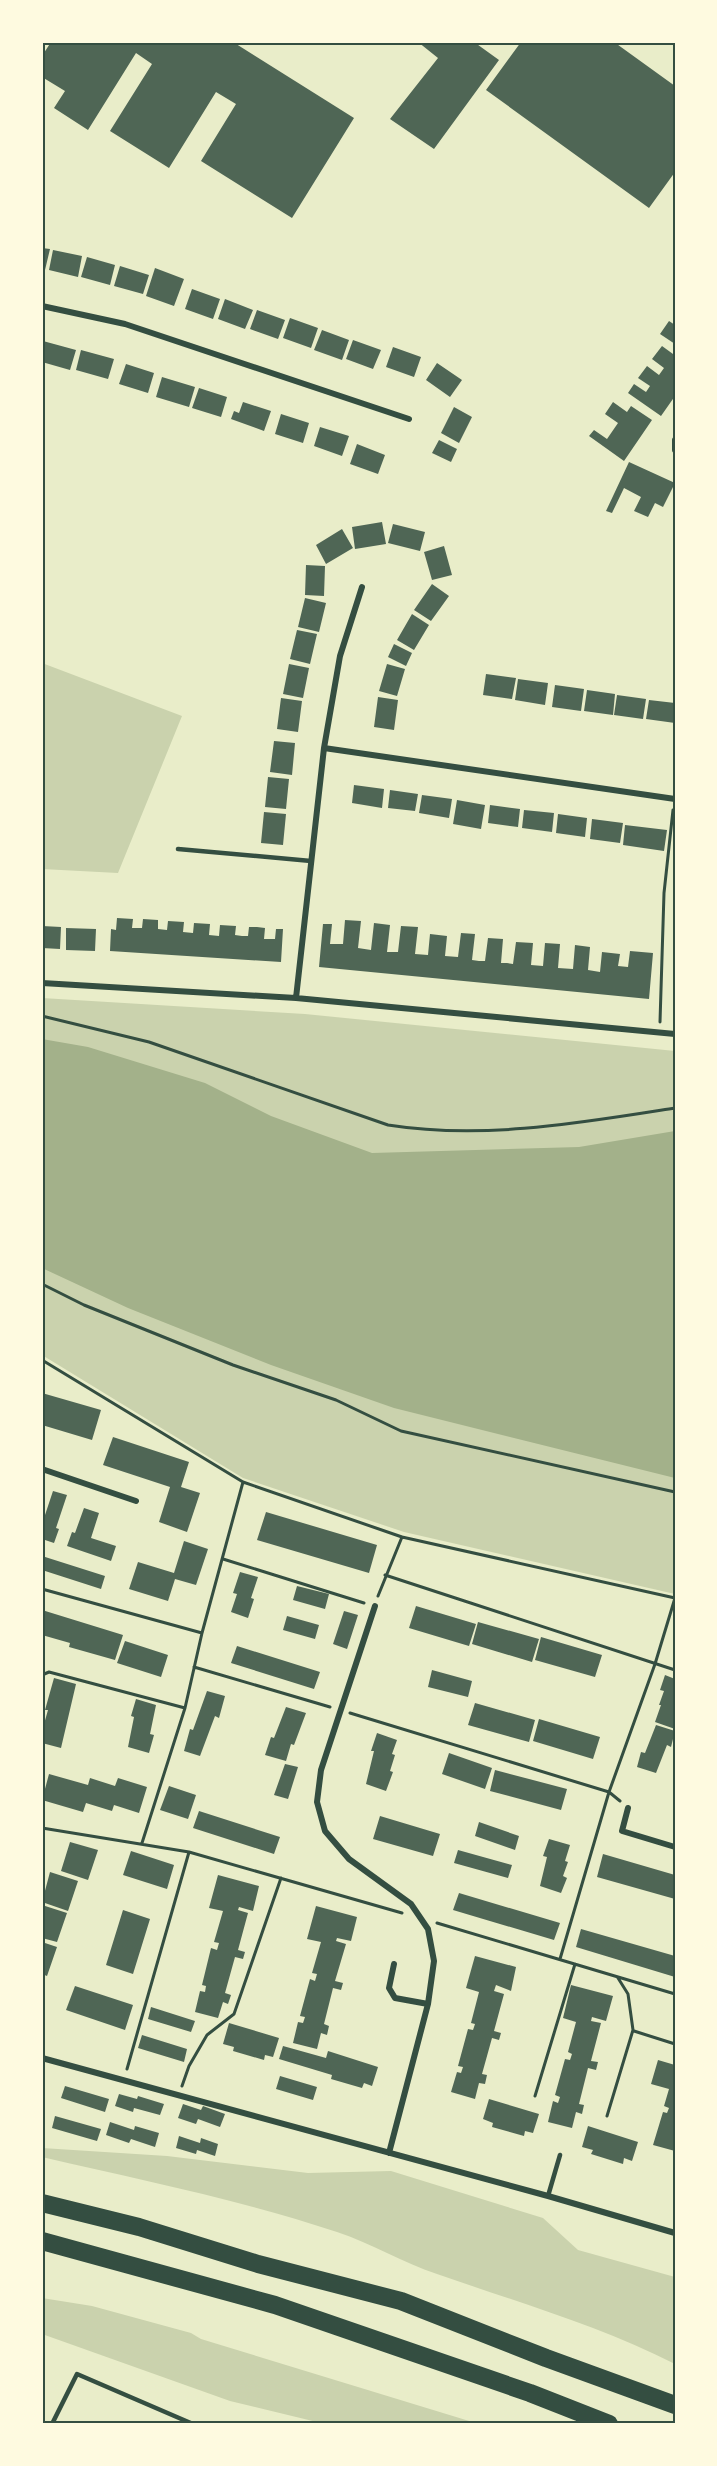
<svg xmlns="http://www.w3.org/2000/svg" width="717" height="2466" viewBox="0 0 717 2466" font-family="Merriweather,serif">
  <rect width="100%" height="100%" fill="#e9edc9"/>
  <path fill="#cad2ad" d="M42 663 182 716 118 873 42 869Z
    M42 998 305 1014 675 1051V1594L404 1532 243 1478 42 1355Z
    M42 2148 167 2156 308 2173 391 2171 543 2218 578 2250 675 2277V2364C600 2326 517 2302 437 2274 403 2263 371 2243 337 2232 241 2200 141 2180 42 2157Z
    M42 2298 92 2306 191 2333 201 2339 479 2424H325L230 2401 42 2334Z"/>
  <path fill="#a3b18a" d="M42 1039 88 1047 205 1083 271 1116 372 1153 579 1147 675 1131V1478L394 1408 271 1365 128 1308 42 1268Z"/>
  <path fill="#4f6655" d="M51 42H233L354 118 292 218 201 161 236 104 216 92 169 168 110 131 152 64 136 53 88 130 54 108 65 91 42 77V56Z
    M418 42H474L499 60 434 149 390 119 438 58Z
    M521 42H614L675 86V172L649 208 486 90Z
    M42 248 50 249 45 270 42 269Z
    M53 250 82 256 78 277 49 270Z
    M87 257 115 265 110 285 81 277Z
    M120 266 149 275 143 294 114 286Z
    M155 268 184 279 174 306 146 296Z
    M192 289 220 299 213 319 185 309Z
    M225 299 253 310 245 329 218 319Z
    M257 310 285 320 278 339 250 329Z
    M290 318 318 328 311 348 283 338Z
    M669 321 675 325V344L660 334Z
    M322 330 349 340 342 360 314 350Z
    M353 340 381 350 373 369 346 359Z
    M43 341 76 350 70 370 42 362Z
    M662 346 673 354 675 352V396L661 416 628 393 634 384 646 392 650 386 638 378 647 366 659 375 664 368 652 359Z
    M393 347 421 357 414 377 386 367Z
    M81 350 114 359 108 379 76 370Z
    M437 363 462 380 450 397 426 380Z
    M126 364 154 373 148 393 119 384Z
    M162 377 195 387 189 407 156 397Z
    M199 388 227 397 221 417 192 408Z
    M243 402 271 411 264 431 231 419 234 411 239 413Z
    M613 402 627 412 631 406 652 420 624 461 589 436 594 430 607 439 618 423 605 414Z
    M454 407 472 417 459 443 441 433Z
    M281 414 309 423 303 443 275 434Z
    M320 427 349 436 342 456 314 446Z
    M439 440 457 449 451 462 432 453Z
    M357 444 385 455 378 474 350 464Z
    M629 462 675 483 663 507 655 503 648 517 634 511 641 497 624 488 612 513 606 511Z
    M382 522 386 544 355 549 352 527Z
    M393 524 425 532 420 551 388 543Z
    M342 529 353 548 326 564 316 545Z
    M444 546 452 575 432 580 424 552Z
    M306 565 325 566 324 596 305 595Z
    M432 584 449 596 431 621 414 610Z
    M305 598 326 603 319 632 298 627Z
    M412 614 429 625 414 650 397 640Z
    M297 630 317 634 310 664 290 659Z
    M394 644 412 653 406 666 388 657Z
    M289 664 309 668 303 698 283 694Z
    M387 664 405 669 397 696 379 691Z
    M486 674 516 678 512 699 483 695Z
    M518 679 548 683 545 705 515 700Z
    M555 685 584 689 581 711 552 707Z
    M587 690 615 694 613 715 584 711Z
    M617 695 646 699 643 719 614 715Z
    M378 697 398 700 394 730 374 727Z
    M281 698 302 701 298 732 277 729Z
    M649 700 675 703V723L646 719Z
    M274 741 295 743 292 775 270 772Z
    M268 777 289 779 286 809 265 807Z
    M354 785 384 789 382 808 352 803Z
    M390 790 418 794 415 811 388 808Z
    M422 795 452 799 449 818 419 813Z
    M457 800 485 805 481 829 453 824Z
    M490 805 520 809 518 827 488 823Z
    M524 810 554 813 552 832 522 828Z
    M264 812 286 814 283 845 261 843Z
    M558 814 587 818 585 837 556 833Z
    M592 819 623 823 620 843 590 839Z
    M625 825 667 830 664 851 623 845Z
    M117 918 133 919 132 928H142L143 919 158 920V929L167 930 168 921 184 922 183 932 193 933 194 923 210 924 209 935 219 936 220 925 236 926 235 935 242 936H248L249 927H257L265 928 264 939H275L276 929H283L281 962 110 951 111 929 116 930Z
    M345 920 361 921 358 948 371 950 374 923 390 925 387 952H398L401 926 418 927 415 954 428 955 430 934 447 936 445 956 458 957 461 933 475 934 472 960 479 961H485L488 938 503 939 501 963H507L513 964 516 942 533 943 531 965 543 966 545 943 560 944 558 968 573 969 575 945 590 947 588 970 600 972 602 952 620 954 618 966 628 967 630 951 653 953 649 999 319 967 323 924H332L330 944H343Z
    M42 926 61 927 60 949 42 948Z
    M66 928 96 929 95 951 66 950Z
    M42 1393 101 1410 92 1440 42 1425Z
    M113 1437 189 1462 181 1487 200 1493 187 1532 159 1522 170 1487 103 1465Z
    M53 1491 67 1495 56 1528 59 1529 54 1543 42 1539V1524Z
    M84 1508 99 1513 91 1538 116 1546 111 1561 67 1546 72 1532 75 1533Z
    M266 1512 377 1545 369 1573 257 1540Z
    M184 1541 208 1549 196 1585 175 1579 168 1601 129 1589 138 1562 174 1573Z
    M42 1556 105 1576 101 1589 42 1570Z
    M240 1572 258 1577 251 1598 254 1599 248 1618 231 1612 237 1594 233 1593Z
    M297 1586 329 1594 325 1609 293 1600Z
    M416 1606 476 1624 469 1646 409 1628Z
    M42 1610 123 1635 115 1660 69 1647 70 1643 42 1635Z
    M344 1611 358 1615 347 1649 333 1644Z
    M287 1616 319 1625 315 1639 283 1630Z
    M478 1622 539 1639 532 1662 472 1644Z
    M541 1637 602 1655 595 1677 535 1660Z
    M125 1641 168 1655 161 1677 117 1663Z
    M237 1646 320 1672 314 1689 231 1663Z
    M432 1670 472 1681 468 1697 428 1687Z
    M665 1675 675 1679V1729L655 1722 661 1705H659L664 1691 660 1690Z
    M54 1678 76 1684 61 1748 42 1743V1731L48 1710H45Z
    M207 1691 225 1696 219 1718 215 1716 200 1756 184 1751 190 1729 193 1730Z
    M136 1699 156 1705 150 1734 154 1735 149 1753 128 1747 134 1717 131 1716Z
    M475 1703 535 1720 529 1742 468 1725Z
    M286 1707 306 1713 294 1745 291 1744 286 1761 265 1755 271 1737 274 1738Z
    M539 1719 600 1737 593 1759 533 1741Z
    M656 1725 675 1731 671 1747 667 1745 656 1773 637 1767 641 1752 645 1753Z
    M377 1733 397 1740 392 1754 395 1755 390 1771 393 1772 386 1791 366 1784 374 1751H371Z
    M449 1753 492 1768 485 1789 442 1774Z
    M285 1764 298 1767 288 1799 274 1795Z
    M495 1770 567 1789 561 1810 490 1791Z
    M49 1774 88 1785 90 1778 115 1786 118 1778 147 1787 139 1813 114 1805 112 1811 86 1803 83 1812 42 1800Z
    M169 1786 196 1795 188 1819 160 1810Z
    M199 1811 280 1837 274 1854 193 1828Z
    M380 1816 440 1834 433 1856 373 1839Z
    M479 1822 519 1836 515 1850 475 1836Z
    M549 1839 570 1845 565 1861 568 1862 563 1876 567 1878 561 1893 540 1886 547 1857 543 1856Z
    M70 1842 98 1850 88 1880 61 1871Z
    M458 1850 512 1865 508 1878 454 1863Z
    M131 1851 174 1865 167 1889 123 1875Z
    M603 1854 675 1875V1899L597 1877Z
    M50 1872 78 1881 68 1911 42 1902Z
    M218 1875 259 1886 253 1911 239 1907 238 1910 248 1913 238 1950 245 1952 243 1959 235 1957 225 1993 231 1995 228 2004 223 2002 218 2018 195 2012 200 1991 205 1992 206 1986 202 1985 211 1948 217 1950 219 1943 214 1942 223 1911 209 1908Z
    M459 1893 560 1923 554 1940 453 1910Z
    M42 1905 67 1913 57 1942 42 1938Z
    M316 1906 357 1917 351 1941 337 1938 336 1941 346 1944 335 1981 343 1983 341 1990 333 1988 324 2024 329 2026 327 2035 321 2033 317 2049 293 2043 298 2022 303 2023 305 2017 300 2016 310 1979 315 1981 317 1974 312 1973 321 1942 307 1939Z
    M123 1910 150 1919 133 1974 106 1965Z
    M581 1929 675 1956V1977L576 1947Z
    M42 1942 57 1947 47 1976 42 1974Z
    M475 1956 516 1967 511 1991 496 1985 494 1991 504 1994 494 2031 501 2033 499 2040 492 2038 482 2074 487 2075 485 2084 479 2083 475 2099 451 2092 457 2072 461 2073 463 2067 458 2066 468 2029 473 2030 475 2024 471 2023 479 1992 466 1988Z
    M571 1985 613 1996 606 2021 592 2017 591 2021 601 2023 591 2061 598 2062 596 2070 588 2068 579 2104 584 2105 582 2114 576 2112 572 2128 548 2122 553 2101 558 2103 560 2097 555 2095 565 2059 570 2060 572 2054 568 2052 576 2022 563 2018Z
    M75 1986 133 2005 125 2030 66 2010Z
    M151 2007 195 2021 191 2032 148 2019Z
    M229 2023 279 2038 273 2057 265 2055 264 2060 233 2051 234 2047 223 2044Z
    M142 2035 187 2049 184 2062 138 2048Z
    M283 2046 326 2058 328 2051 378 2067 372 2086 364 2083 362 2088 331 2079 332 2075 279 2059Z
    M658 2060 675 2065V2151L653 2145 663 2112 667 2113 669 2108 664 2106 669 2089 651 2084Z
    M280 2076 317 2087 313 2100 276 2089Z
    M65 2086 109 2099 105 2112 61 2098Z
    M119 2094 137 2099 138 2096 164 2104 160 2115 134 2108 133 2112 115 2106Z
    M489 2099 539 2114 533 2133 525 2131 524 2136 492 2127 493 2123 483 2119Z
    M183 2104 201 2110 203 2106 225 2114 220 2127 198 2119 196 2124 178 2118Z
    M55 2116 101 2129 97 2141 52 2128Z
    M110 2122 134 2130 135 2126 159 2133 155 2147 131 2139 129 2143 106 2135Z
    M588 2126 638 2142 632 2161 624 2158 623 2164 591 2154 593 2150 582 2147Z
    M179 2136 200 2143 201 2138 218 2144 215 2156 197 2150 196 2154 176 2148Z"/>
  <g fill="none" stroke-linecap="round" stroke-linejoin="round">
    <path stroke="#344e41" stroke-width="3" d="M42 1016 149 1042 388 1125C483 1140 580 1123 675 1108
      M660 1022 664 893 673 810
      M42 1284 84 1305 233 1365 336 1400 401 1431 675 1492
      M42 1360 243 1482 402 1537 675 1598
      M223 1559 364 1603
      M385 1575 675 1670
      M42 1589 202 1633
      M378 1596 402 1537
      M194 1667 330 1707
      M42 1675 49 1672 185 1708
      M350 1713 609 1792 620 1801
      M42 1828 189 1852 402 1913
      M142 1843 185 1708 202 1633 243 1482
      M437 1923 675 1994
      M560 1959 609 1792 655 1664 675 1598
      M634 2031 675 2044
      M127 2069 189 1852
      M182 2086 189 2066 207 2035 234 2014 281 1878
      M535 2096 575 1964
      M607 2116 633 2030 628 1994 618 1978"/>
    <path stroke="#344e41" stroke-width="4.5" d="M178 849 311 861
      M548 2196 560 2155
      M52 2424 77 2374 193 2424"/>
    <path stroke="#344e41" stroke-width="6" d="M42 306 125 324 409 419
      M675 440V450
      M324 748 675 799
      M42 983 296 998 675 1034
      M296 998 324 748 340 656 362 587
      M42 1469 136 1501
      M375 1606 321 1770 317 1802 325 1831 349 1859 411 1904 428 1929 434 1961 428 2004 389 2153
      M628 1808 622 1831 675 1847
      M394 1964 389 1988 395 1998 428 2004
      M42 2058 548 2196 675 2233"/>
    <path stroke="#344e41" stroke-width="18" d="M42 2203 139 2227 258 2264 401 2301 546 2358 675 2405
      M42 2241 275 2305 530 2393 609 2424"/>
  </g>
  <rect width="717" height="2466" fill="none" stroke="#fefae0" stroke-width="87"/>
  <rect x="44" y="44" width="630" height="2378" fill="none" stroke="#344e41" stroke-width="2"/>
</svg>
